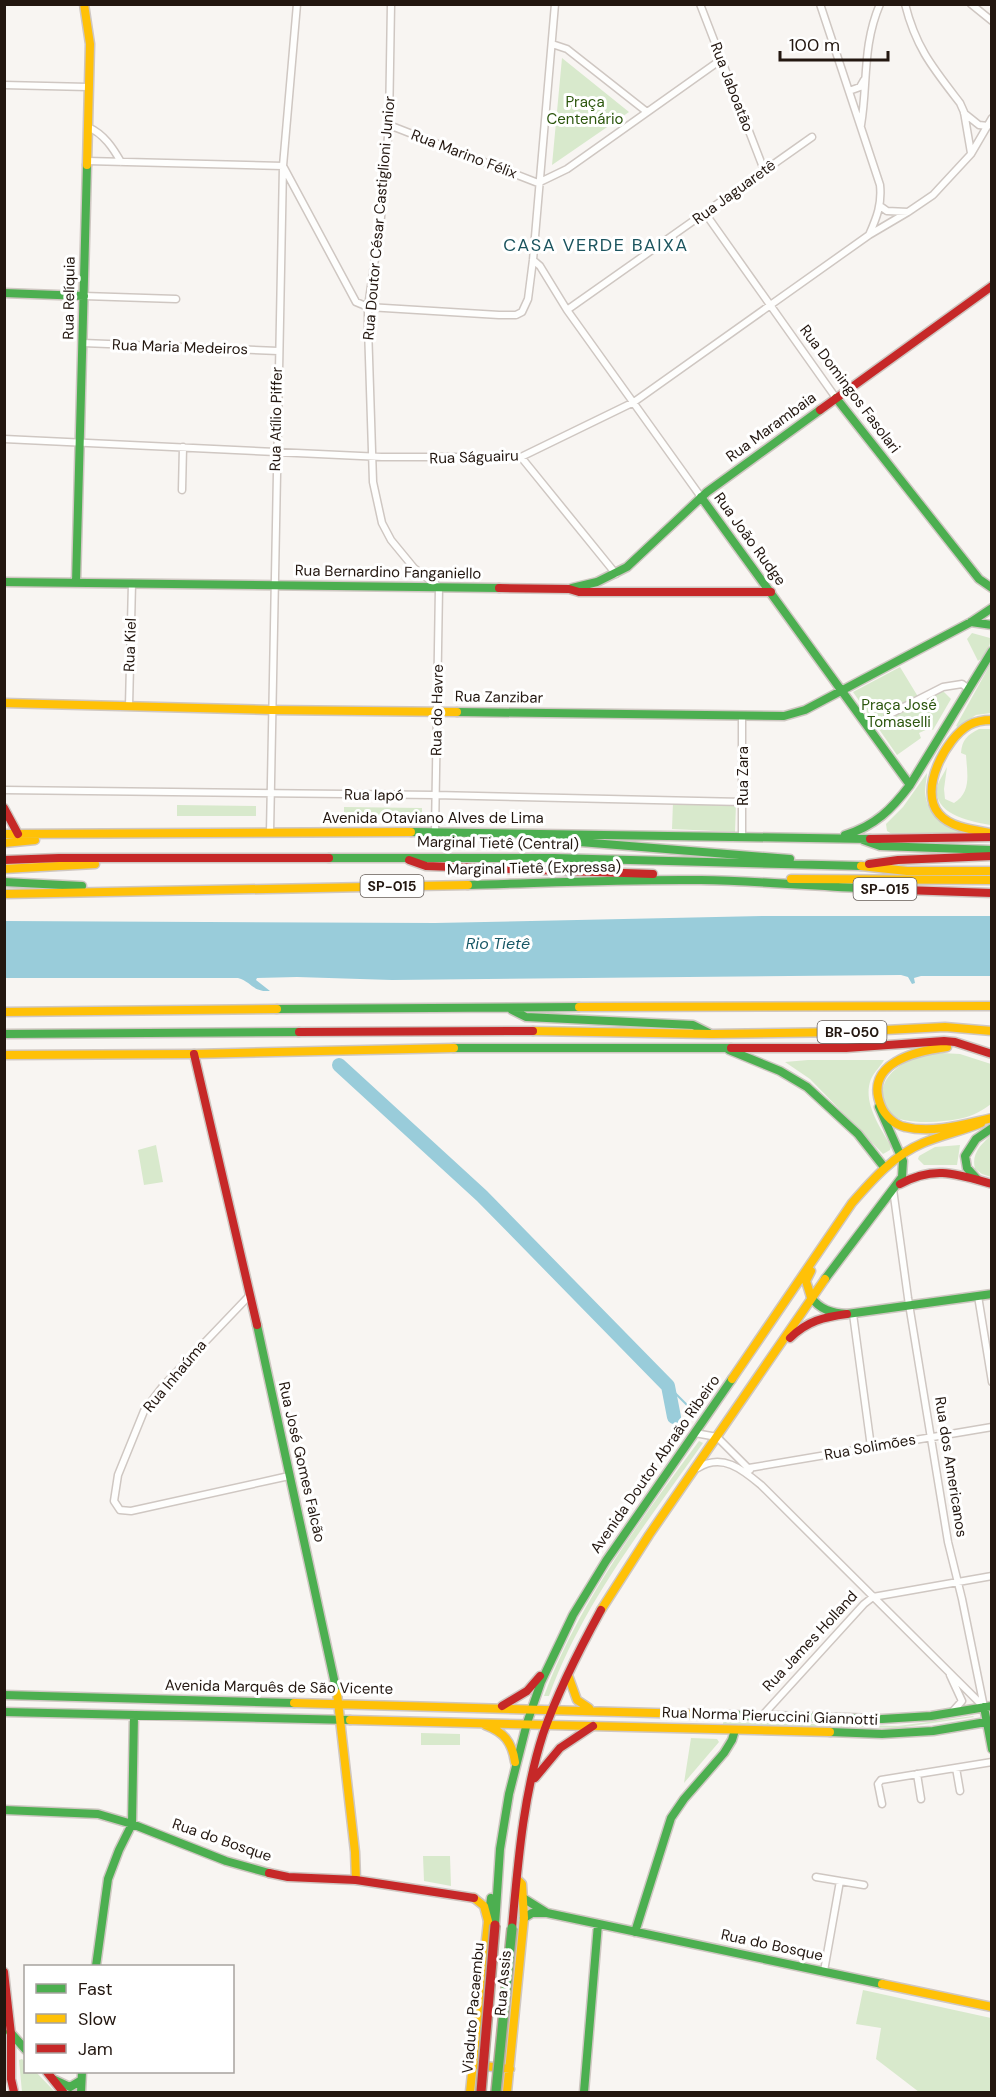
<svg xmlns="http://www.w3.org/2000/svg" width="996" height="2097" viewBox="0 0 996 2097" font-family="'DM Sans',sans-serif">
  <rect width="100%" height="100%" fill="#f8f5f2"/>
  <path fill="#d8e9cc" d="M562 58 629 112 552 165Z
    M972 633 990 638C991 647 986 656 978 661L967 639Z
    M991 663V713L976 715 958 727 956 726Z
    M900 667 920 700 943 691 951 699 933 730 930 728 919 733 921 738 897 755 853 692Z
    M979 729H991V825C972 822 929 814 938 784 940 779 944 773 947 767L944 789 945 799 954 803C972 792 967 773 966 755L961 753C962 740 967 735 979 729Z
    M927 773C927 778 925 785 925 792 927 816 945 827 966 834H892L887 831 886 824 903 807Z
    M673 802 736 804 735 832 672 829Z
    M177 805 256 806V816H177Z
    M344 807 422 808V815L344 816Z
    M942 1053 960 1054 991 1064V1104C983 1110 973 1116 963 1118 946 1122 904 1126 890 1114 887 1111 886 1106 884 1102 876 1079 901 1062 920 1056 927 1054 935 1054 942 1053Z
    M808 1060H884C881 1066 874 1072 871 1079 862 1102 880 1127 891 1146L890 1150 883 1154 810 1079 785 1062Z
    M991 1135V1177L982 1174 975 1169C971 1153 981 1145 991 1135Z
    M156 1145 163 1182 144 1185 138 1150Z
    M960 1145 957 1165H924L918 1159 919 1156 935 1147Z
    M699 1441 703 1443C646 1524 583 1603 549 1696H544C579 1602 640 1521 699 1441Z
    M973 1716 974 1717 898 1728 723 1724V1722L898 1726Z
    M421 1733 460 1734V1745H421Z
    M691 1738 717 1739 719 1742 684 1783Z
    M423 1856H450L451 1886 424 1881Z
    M863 1990 991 2018V2092H919L876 2059 881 2028 856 2024Z
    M22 2059 25 2062 26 2072H36L55 2092H22L19 2060Z"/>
  <path fill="#99ccda" d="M762 916H991V976H921L914 978 915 983 912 984 908 977 901 975 392 980 297 977 257 978 256 980 270 991C252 992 252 982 238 978H5V921L435 923Z"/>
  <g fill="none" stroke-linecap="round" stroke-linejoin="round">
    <path stroke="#99ccda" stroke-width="2" d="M668 1386 693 1411"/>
    <path stroke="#99ccda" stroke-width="14" d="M339 1065 482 1196 668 1386 674 1417"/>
    <g stroke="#cfc7c2" stroke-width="9">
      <path id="street" d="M391 4 389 125 381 217 368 307V327L373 482 382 523 391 540 414 568 439 587 435 833
        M700 4 764 170
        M820 4 880 185C882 204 877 217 869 235
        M905 4C916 48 933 68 960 103L964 112 971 153
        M971 4 992 21
        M552 44 567 49 647 112
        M4 85 88 87
        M849 91 860 87 864 80
        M964 113 979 125 988 126
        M389 125 538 183
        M861 125C868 83 862 46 880 4
        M88 127C104 134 113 148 121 162
        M87 161 283 166
        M283 166 356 302 368 307 499 315H516L522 312 528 299 533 260 555 4
        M538 183 567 169 584 157 722 59
        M880 206 887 211 908 212 933 195 971 154 992 118
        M705 213 836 398
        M533 260 540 266 567 310 701 497
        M84 296 176 299
        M567 310 812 137
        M83 343 278 351
        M4 439 382 457H521L634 402 869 235 908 212
        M521 457 616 574
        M182 490 183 447
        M129 706 132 583
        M888 715 943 687 962 684 969 689
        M4 790 435 795 743 802
        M270 833 283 166 297 4
        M742 837V715
        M893 1189 908 1298 948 1542 962 1599 984 1707
        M250 1295 163 1386 144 1411 118 1475 114 1501 120 1510 131 1511 289 1476
        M978 1296 992 1382
        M853 1314 871 1447
        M695 1433 717 1437 750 1470
        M698 1468C722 1453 742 1469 761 1485L983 1706
        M749 1468 992 1427
        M950 1675 962 1701 953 1711
        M762 1716 864 1604 873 1597 992 1576
        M956 1768 960 1791
        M917 1774 921 1799
        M882 1804 878 1784 881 1780 992 1762
        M816 1877 864 1885
        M824 1971 840 1881"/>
    </g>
    <g stroke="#cfc7c2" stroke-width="11">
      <path id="fast" d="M4 293 84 296
        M836 398 979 579 992 588
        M701 497 910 785 992 651
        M4 582 499 588
        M76 583 87 165
        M572 588 597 582 627 567 707 492 820 410
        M971 622 992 625
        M457 712 784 716 805 710 971 622 992 608
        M411 832 870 839
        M845 835C875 826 892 809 910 785
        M543 839 790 859
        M863 840 880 846 992 850
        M329 858H554L861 866
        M4 882 82 886
        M468 885C545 883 623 879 701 880 759 881 816 886 874 889
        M277 1009 579 1007
        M512 1010 526 1017 693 1025 709 1033
        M4 1034 299 1032
        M454 1048H731
        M729 1050 780 1071 807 1087 858 1134 884 1167
        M977 1179 967 1168 965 1156 976 1139 992 1128
        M825 1279 902 1177 903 1161 879 1107
        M811 1297C820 1310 832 1313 847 1314L992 1294
        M257 1325 337 1693
        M4 1695 294 1703
        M984 1707 992 1749
        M4 1712 350 1720
        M692 1714 882 1719 931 1716 992 1706
        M830 1732 882 1734 933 1731 992 1721
        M4 1810 98 1814 132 1824 226 1861 269 1873
        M523 1898 547 1913
        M524 1918 532 1913H547L882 1984
        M488 1921 491 1898
        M495 1925 500 1849 509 1794 527 1723 541 1682 573 1615 606 1561 732 1379
        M635 1932 671 1818 684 1799 724 1753 732 1740 735 1730
        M96 1966 108 1879 119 1850 132 1824 134 1715
        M10 2032 26 2050
        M55 2080 70 2087 80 2081
        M81 2092 82 2072
        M584 2092 598 1924"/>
    </g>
    <g stroke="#cfc7c2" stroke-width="11">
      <path id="slow" d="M84 4 90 44 87 165
        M4 703 271 710 457 712
        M991 833C974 830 951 828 939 814 918 790 946 738 969 725 976 721 984 720 992 720
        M4 834 411 832
        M4 843 35 840
        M861 866 907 871H992
        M4 869 95 864
        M791 879 992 880
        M4 894 468 885
        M579 1007 992 1006
        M4 1012 277 1009
        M533 1031 712 1034 845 1032 945 1027 992 1031
        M947 1047C916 1051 863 1063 881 1106 885 1116 895 1125 905 1127 933 1134 965 1124 992 1118
        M4 1055 194 1054 454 1048
        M811 1271 806 1281 811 1297
        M732 1379 852 1203C873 1179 894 1155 923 1143 942 1135 962 1131 981 1123
        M601 1610 649 1535 825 1279
        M568 1675 577 1700 589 1708
        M337 1693 355 1852 356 1880
        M294 1703 692 1714
        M350 1720 830 1732
        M485 1725C504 1732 512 1742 515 1762
        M882 1984 992 2007
        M477 2065 510 2069
        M470 2092 488 1921 484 1906 474 1898
        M507 2092 524 1918 522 1884 517 1879"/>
    </g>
    <g stroke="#cfc7c2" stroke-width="11">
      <path id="jam" d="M820 410 992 286
        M499 588 569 589 579 592H771
        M4 808 18 834
        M870 839 992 837
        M4 860 59 858H329
        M409 860 426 866 653 874
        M869 864 898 860 992 856
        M874 889 992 893
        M299 1032 533 1031
        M731 1048H846L944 1041 955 1042 992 1054
        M194 1054 257 1325
        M900 1184C934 1165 957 1174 992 1184
        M790 1338C807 1321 824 1317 847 1314
        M502 1706 527 1691 540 1676
        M535 1778 560 1748 593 1726
        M269 1873 288 1877 356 1880 474 1898
        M512 1928C518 1863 523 1796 543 1734 558 1691 579 1650 601 1610
        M4 1972 11 2034V2079L14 2092
        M47 2072 63 2092"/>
    </g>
    <use href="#street" stroke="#fefefd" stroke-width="6"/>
    <use href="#fast" stroke="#4caf50" stroke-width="8"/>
    <use href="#slow" stroke="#ffc107" stroke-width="8"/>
    <use href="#jam" stroke="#c62828" stroke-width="8"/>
    <g stroke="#b8a99e" stroke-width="12" stroke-linecap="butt">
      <path id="fast-bridge" d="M496 2092 512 1928"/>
    </g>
    <g stroke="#b8a99e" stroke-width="12" stroke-linecap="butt">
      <path id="jam-bridge" d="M481 2092 495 1925"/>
    </g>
    <use href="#fast-bridge" stroke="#4caf50" stroke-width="9"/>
    <use href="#jam-bridge" stroke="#c62828" stroke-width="9"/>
  </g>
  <g text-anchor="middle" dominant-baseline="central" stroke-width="6" stroke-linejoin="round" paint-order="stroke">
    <g fill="#fff" stroke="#655d58" stroke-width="1.5">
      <rect x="360.5" y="875" width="63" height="22" rx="4.5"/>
      <rect x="853.5" y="878" width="63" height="22" rx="4.5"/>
      <rect x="817.5" y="1021" width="69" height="22" rx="4.5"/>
    </g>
    <g font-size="14" font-weight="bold" fill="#231710">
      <text x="392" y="886">SP-015</text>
      <text x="885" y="889">SP-015</text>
      <text x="852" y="1032">BR-050</text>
    </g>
    <g font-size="15" fill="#231710" stroke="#fff">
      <text transform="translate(732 87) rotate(69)">Rua Jaboatão</text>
      <text transform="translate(464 154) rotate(21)">Rua Marino Félix</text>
      <text transform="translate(734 192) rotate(-36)">Rua Jaguaretê</text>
      <text transform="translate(379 218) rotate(-85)">Rua Doutor César Castiglioni Junior</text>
      <text transform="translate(69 298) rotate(-89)">Rua Relíquia</text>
      <text transform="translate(180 347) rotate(2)">Rua Maria Medeiros</text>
      <text transform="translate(850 389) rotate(53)">Rua Domingos Fasolari</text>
      <text transform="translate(276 419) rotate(-89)">Rua Atílio Piffer</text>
      <text transform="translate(771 427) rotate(-36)">Rua Marambaia</text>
      <text transform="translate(474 457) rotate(-2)">Rua Ságuairu</text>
      <text transform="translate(750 539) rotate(54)">Rua João Rudge</text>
      <text transform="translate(388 572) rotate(1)">Rua Bernardino Fanganiello</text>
      <text transform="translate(130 645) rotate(-88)">Rua Kiel</text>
      <text transform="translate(499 697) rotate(1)">Rua Zanzibar</text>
      <text transform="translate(437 710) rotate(-89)">Rua do Havre</text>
      <text transform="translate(743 776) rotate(-90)">Rua Zara</text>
      <text transform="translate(374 795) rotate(1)">Rua Iapó</text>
      <text x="433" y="818">Avenida Otaviano Alves de Lima</text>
      <text transform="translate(498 843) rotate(1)">Marginal Tietê (Central)</text>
      <text transform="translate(534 868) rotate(-1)">Marginal Tietê (Expressa)</text>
      <text transform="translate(175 1376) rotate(-50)">Rua Inhaúma</text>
      <text transform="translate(870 1447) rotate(-10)">Rua Solimões</text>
      <text transform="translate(302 1462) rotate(77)">Rua José Gomes Falcão</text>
      <text transform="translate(655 1464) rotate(-55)">Avenida Doutor Abraão Ribeiro</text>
      <text transform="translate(951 1467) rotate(81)">Rua dos Americanos</text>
      <text transform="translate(810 1641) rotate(-47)">Rua James Holland</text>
      <text transform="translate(279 1687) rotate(1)">Avenida Marquês de São Vicente</text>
      <text transform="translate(770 1716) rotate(2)">Rua Norma Pieruccini Giannotti</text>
      <text transform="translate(222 1840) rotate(19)">Rua do Bosque</text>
      <text transform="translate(772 1945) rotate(12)">Rua do Bosque</text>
      <text transform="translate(503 1983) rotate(-85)">Rua Assis</text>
      <text transform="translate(473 2008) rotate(-85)">Viaduto Pacaembu</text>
    </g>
    <g font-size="15" fill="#2c560d" stroke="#fff">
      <text x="585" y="102">Praça<tspan x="585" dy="17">Centenário</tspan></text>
      <text x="899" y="705">Praça José<tspan x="899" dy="17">Tomaselli</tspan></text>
    </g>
    <g font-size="16" font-style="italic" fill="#195866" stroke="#fff">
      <text x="498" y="943">Rio Tietê</text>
    </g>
    <g font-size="18" letter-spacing="1.5" fill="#1b545e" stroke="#fff">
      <text x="596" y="245">CASA VERDE BAIXA</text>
    </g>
  </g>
  <rect width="996" height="2097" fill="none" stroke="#231710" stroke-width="12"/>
  <rect x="24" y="1965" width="210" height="108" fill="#ffffff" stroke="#a7a29f" stroke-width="1.5"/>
  <rect x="36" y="1984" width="30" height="9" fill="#4caf50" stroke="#a7a29f" stroke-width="1.5"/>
  <text x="78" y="1995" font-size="18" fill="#231710">Fast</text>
  <rect x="36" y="2014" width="30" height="9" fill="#ffc107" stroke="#a7a29f" stroke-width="1.5"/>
  <text x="78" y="2025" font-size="18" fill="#231710">Slow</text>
  <rect x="36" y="2044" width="30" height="9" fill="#c62828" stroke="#a7a29f" stroke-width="1.5"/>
  <text x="78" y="2055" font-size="18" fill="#231710">Jam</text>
  <path d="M780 51v9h108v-9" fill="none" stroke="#231710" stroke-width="3"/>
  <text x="789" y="51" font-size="18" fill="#231710" stroke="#ffffff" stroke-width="4.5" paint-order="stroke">100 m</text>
</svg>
